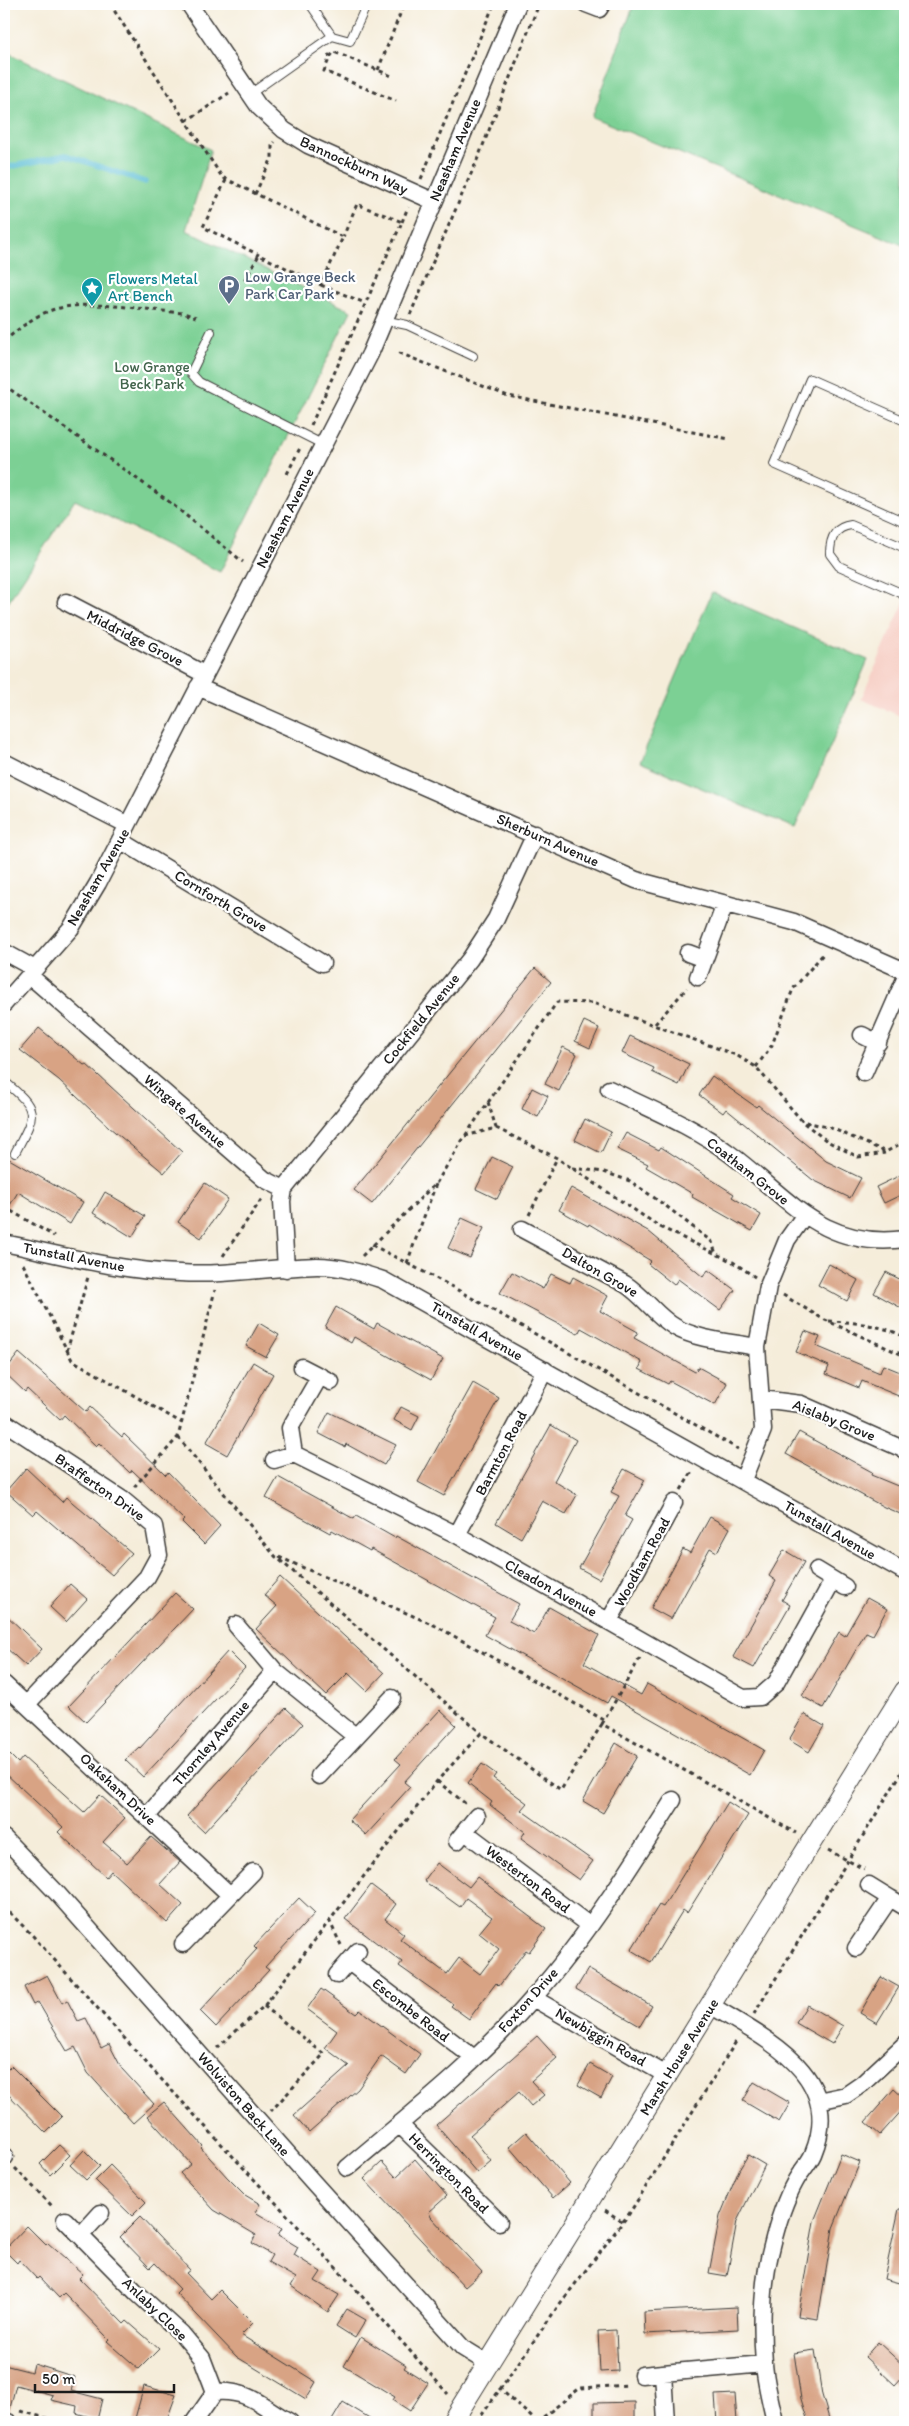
<svg xmlns="http://www.w3.org/2000/svg" width="909" height="2426" viewBox="0 0 909 2426" font-family="Itim,sans-serif">
  <rect width="100%" height="100%" fill="#fff"/>
  <filter id="ink" filterUnits="userSpaceOnUse"><feTurbulence type="fractalNoise" baseFrequency=".02" numOctaves="2"/><feDisplacementMap in="SourceGraphic" scale="10" xChannelSelector="R" yChannelSelector="G"/><feConvolveMatrix kernelMatrix="1 2 1 2 8 2 1 2 1" color-interpolation-filters="sRGB"/></filter>
  <filter id="wash" filterUnits="userSpaceOnUse"><feTurbulence type="fractalNoise" baseFrequency=".0096" numOctaves="4" result="noise"/><feDisplacementMap in="SourceGraphic" scale="20" xChannelSelector="R" yChannelSelector="G"/><feGaussianBlur stdDeviation="1.12" result="paint"/><feColorMatrix in="noise" values="0 0 0 0 0 0 0 0 0 0 0 0 0 0 0 0 0 1.4 0 .05"/><feComposite in="paint" operator="in"/></filter>
  <g filter="url(#wash)">
    <rect width="100%" height="100%" fill="#f5edda"/>
    <path fill="#f7d1c8" d="M905 600V718L861 699Z"/>
    <path fill="#7bd094" stroke="#4c7658" d="M634 4H905V246L592 117Z
      M4 51 211 150 186 230 351 311 220 572 75 500 4 608Z
      M712 592 868 660 795 828 640 762Z"/>
    <g fill="none" stroke-linecap="round" stroke-linejoin="round">
      <path stroke="#54bbd2" stroke-width="5.5" d="M4 168 66 155 145 182"/>
    </g>
    <g id="blocks">
      <path fill="#d8a384" d="M535 968 551 982 372 1204 354 1190Z
        M584 1021 599 1028 590 1048 575 1041Z
        M39 1028 84 1065 86 1064 182 1152 164 1173 109 1127 59 1080 20 1050Z
        M630 1036 689 1064 679 1085 652 1072 654 1068 622 1053Z
        M563 1047 577 1054 559 1091 545 1084Z
        M712 1076 756 1107 758 1105 826 1161 861 1178 850 1198 813 1180 726 1109 723 1113 699 1095Z
        M532 1088 548 1096 538 1117 522 1109Z
        M585 1119 611 1132 601 1153 575 1140Z
        M626 1133 659 1150 661 1147 734 1194 732 1197 761 1215 752 1231 692 1197 693 1194 646 1167 648 1164 617 1149Z
        M4 1156 83 1202 70 1224 18 1192 4 1215Z
        M492 1157 513 1167 497 1199 476 1189Z
        M905 1173V1193L884 1203 876 1187Z
        M205 1183 228 1199 201 1238 178 1222Z
        M571 1188 648 1231 703 1277 708 1270 735 1290 720 1310 678 1279 674 1285 648 1264 651 1261 589 1224 588 1226 559 1210Z
        M105 1192 145 1216 132 1237 93 1213Z
        M462 1218 484 1228 470 1258 448 1248Z
        M829 1264 858 1280 847 1301 818 1285Z
        M512 1272 543 1289 551 1274 570 1283 573 1277 608 1296 600 1311 638 1332 634 1338 695 1372 698 1367 727 1383 715 1405 670 1381 668 1384 639 1369 642 1362 581 1328 578 1334 500 1293Z
        M886 1272 905 1282V1310L874 1293Z
        M336 1307 374 1329 377 1323 443 1359 431 1380 354 1337 351 1343 325 1327Z
        M259 1323 279 1335 266 1357 246 1346Z
        M805 1331 820 1337 816 1346 880 1373 883 1365 905 1374V1387L901 1397 862 1381 859 1388 826 1374 829 1366 796 1352Z
        M19 1353 86 1412 90 1407 122 1437 124 1434 166 1475 168 1472 220 1526 204 1544 182 1522 184 1520 132 1470 130 1473 99 1443 96 1446 64 1415 60 1420 27 1389 25 1392 4 1372Z
        M253 1362 273 1374 227 1455 206 1443Z
        M473 1383 499 1398 444 1496 418 1482Z
        M401 1407 419 1416 412 1430 394 1420Z
        M329 1412 396 1445 384 1465 346 1444 345 1447 318 1433Z
        M551 1425 576 1440 554 1481 577 1495 566 1514 542 1501 521 1538 496 1523Z
        M799 1432 872 1472 871 1475 905 1489V1516L884 1507 786 1454Z
        M26 1468 62 1502 66 1497 132 1553 112 1575 37 1511 33 1515 6 1491Z
        M624 1469 645 1480 625 1516 632 1520 599 1579 579 1568 619 1496 611 1492Z
        M278 1477 354 1519 356 1516 395 1538 396 1536 519 1604 509 1621 534 1634 549 1607 599 1635 584 1663 641 1695 647 1684 764 1750 750 1775 611 1696 607 1703 485 1635 495 1617 371 1549 370 1551 332 1530 330 1533 266 1498Z
        M710 1517 730 1528 717 1552 710 1548 671 1619 651 1608 683 1549 690 1553Z
        M784 1550 804 1562 782 1600 790 1605 754 1668 733 1657 776 1581 769 1576Z
        M280 1577 384 1673 367 1691 348 1673 326 1695 256 1629 277 1606 264 1595Z
        M70 1584 87 1599 66 1622 50 1607Z
        M175 1593 193 1609 86 1722 69 1706Z
        M867 1598 887 1609 873 1635 866 1632 823 1708 802 1696 839 1632 845 1636Z
        M4 1613 42 1649 26 1666 4 1646Z
        M228 1651 245 1668 143 1777 125 1760 139 1747 140 1748Z
        M286 1708 303 1724 204 1832 187 1816Z
        M440 1710 456 1725 404 1782 410 1787 366 1835 349 1820 401 1764 395 1759Z
        M804 1714 824 1726 809 1752 789 1740Z
        M616 1743 637 1756 603 1813 583 1801Z
        M4 1749 18 1763 23 1757 84 1812 100 1795 125 1818 103 1842 127 1863 151 1837 180 1862 160 1884 183 1905 167 1923 111 1871 106 1877 58 1832 63 1827 4 1772Z
        M482 1764 496 1774 493 1778 527 1803 521 1810 593 1861 579 1880 521 1838 525 1832 490 1805 492 1802 468 1783Z
        M728 1802 748 1815 687 1913 683 1910 651 1962 631 1950 659 1905 663 1907Z
        M437 1863 469 1887 477 1877 546 1929 529 1952 526 1950 499 1986 496 1983 469 2019 451 2006 453 2004 399 1966 402 1962 345 1919 371 1885 396 1904 385 1919 404 1934 400 1939 447 1974 459 1958 480 1974 499 1949 479 1933 492 1917 466 1898 460 1907 424 1881Z
        M299 1898 315 1913 265 1967 269 1970 216 2027 200 2011 257 1949 254 1946Z
        M588 1969 652 2006 640 2026 576 1989Z
        M47 1975 62 2003 67 2000 78 2021 86 2018 101 2048 109 2044 122 2069 154 2104 133 2123 88 2073 75 2047 67 2051 38 2002 33 2005 24 1987Z
        M881 1977 899 1987 877 2023 860 2013Z
        M321 1989 356 2014 360 2010 420 2054 406 2074 381 2056 358 2089 309 2132 294 2115 349 2066 325 2048 337 2031 307 2009Z
        M807 2005 843 2026 832 2044 796 2023Z
        M537 2036 557 2058 531 2081 544 2095 531 2106 519 2092 470 2135 491 2161 477 2173 436 2125Z
        M590 2064 612 2077 601 2098 578 2085Z
        M11 2066 62 2117 46 2133 4 2090V2073Z
        M754 2082 790 2103 779 2122 743 2101Z
        M894 2089 905 2099V2107L880 2135 865 2122Z
        M164 2102 203 2146 201 2148 227 2177 245 2195 260 2204 255 2212 282 2228 278 2235 298 2247 294 2255 321 2272 315 2281 339 2295 328 2312 291 2286 296 2278 268 2262 272 2255 252 2243 256 2235 214 2210 180 2173 191 2164 147 2116Z
        M526 2132 570 2183 553 2198 509 2147Z
        M59 2145 70 2155 50 2175 40 2164Z
        M84 2150 100 2166 86 2180 70 2165Z
        M841 2154 860 2162 833 2228 818 2319 798 2316 814 2221Z
        M748 2155 765 2165 737 2221 727 2276 709 2273 720 2216 739 2170Z
        M415 2159 447 2196 429 2212 431 2217 482 2272 465 2287 364 2179 382 2162 396 2177Z
        M110 2165 146 2202 132 2216 95 2180Z
        M899 2209H905L903 2284 884 2279Z
        M140 2217 190 2270 186 2273 211 2299 220 2290 253 2323 241 2335 316 2382 306 2399 237 2357 176 2293 180 2289 155 2263 150 2268 120 2237Z
        M27 2226 46 2245 48 2243 83 2274 79 2278 124 2324 127 2321 159 2349 139 2369 107 2341 109 2339 64 2293 59 2298 39 2277 37 2279 19 2260 17 2263 4 2250Z
        M737 2307 738 2329 645 2334 644 2312Z
        M347 2309 366 2320 355 2338 336 2326Z
        M616 2330 618 2371 600 2372 598 2331Z
        M361 2337 406 2365 404 2368 428 2383 410 2411 393 2400 395 2397 344 2366Z
        M878 2342 905 2367V2374L895 2385 865 2357Z
        M815 2350 822 2395 830 2422H808L801 2399 794 2353Z
        M34 2364 75 2377 71 2391 102 2399 97 2419 76 2413 77 2406 51 2400 53 2395 16 2385 9 2412 4 2411V2365L32 2372Z
        M144 2386 176 2395 166 2422H134Z
        M735 2394 737 2422H717L715 2395Z
        M343 2402 376 2422H331Z
        M635 2402V2422H594V2403Z"/>
    </g>
  </g>
  <g filter="url(#ink)">
    <use href="#blocks" fill-opacity="0" stroke="#3d3b38" stroke-width="1"/>
    <g fill="none" stroke-linecap="round" stroke-linejoin="round">
      <g stroke="#3d3b38" stroke-width="10">
        <path id="service" d="M310 4 332 36 350 41 367 4
          M250 94 332 36
          M383 320 407 325 473 356
          M211 332 191 373 199 382 322 444
          M905 421 810 379 774 464 905 522
          M905 548 851 525C834 527 830 540 830 554L839 566 901 593 905 597
          M4 1081C40 1111 36 1113 15 1153"/>
      </g>
      <g stroke="#3d3b38" stroke-width="19">
        <path id="minor" d="M189 4 259 107 284 130 308 145 433 201
          M586 4 599 9 602 4
          M66 602 204 674
          M198 687 636 880 794 922 905 971
          M4 762 128 825
          M120 840 322 963
          M4 952 35 969
          M688 953 704 959
          M29 975 264 1179 284 1189 282 1201 286 1269
          M698 977 725 904
          M4 1004 71 928 98 883 370 354 518 4
          M862 1035 878 1043
          M864 1073 905 979
          M609 1089C650 1109 693 1126 730 1154 788 1197 822 1250 905 1239
          M284 1189 470 959 496 919 535 834
          M522 1229 625 1284C644 1296 656 1316 675 1327 697 1340 731 1342 757 1347
          M4 1243C62 1255 120 1271 180 1273 226 1276 271 1267 317 1266 340 1266 362 1273 383 1280L905 1572
          M302 1367 331 1382
          M320 1376 290 1428 294 1454 457 1535 743 1698 760 1697 776 1683 833 1580
          M761 1399 801 1404 905 1450
          M4 1422 123 1500 154 1526 159 1555 147 1577 27 1704
          M274 1460 294 1454
          M743 1480 763 1430 757 1347 768 1286 787 1240 804 1216
          M457 1535 545 1370
          M817 1570 845 1587
          M609 1621 674 1503
          M236 1625 275 1671 355 1736
          M4 1684 230 1895
          M319 1776 392 1698
          M147 1816 275 1671
          M465 1832 590 1926
          M4 1838 57 1893 313 2182 463 2348 489 2364
          M457 1841 477 1816
          M890 1898 905 1907
          M183 1944 253 1872
          M856 1948 890 1898 869 1885
          M349 1962 474 2058
          M337 1975 358 1951
          M533 1998 668 2076
          M712 2006C765 2039 846 2075 813 2154 808 2165 800 2172 795 2182 784 2202 777 2225 772 2246 762 2283 761 2325 764 2363 765 2382 771 2403 775 2422
          M818 2101 846 2095 862 2084 905 2044
          M399 2124 499 2222
          M4 2156 5 2157
          M347 2168C411 2114 479 2061 534 1997 587 1936 630 1868 673 1800
          M65 2220 137 2293 182 2334 202 2358 215 2392 194 2422
          M81 2235 101 2213
          M642 2375 663 2373
          M215 2392C249 2389 262 2407 290 2422
          M4 2421 8 2422
          M666 2422 663 2373 764 2364"/>
      </g>
      <g stroke="#3d3b38" stroke-width="22">
        <path id="tertiary" d="M452 2422 905 1691"/>
      </g>
      <path stroke="#3d3b38" stroke-width="3" stroke-dasharray="4 4" stroke-linecap="butt" d="M110 4 222 177 343 237 321 285 259 255 243 283
        M328 54 330 57 324 71 396 101
        M330 57 334 52 392 76
        M378 70 404 4
        M186 121 229 93
        M421 179 494 4
        M226 180 203 227 259 255
        M255 194 272 158V146L275 142
        M402 222 408 207
        M321 285 365 303
        M410 315 480 153 539 4
        M4 341C18 330 32 317 49 311 85 298 144 310 183 313L196 317
        M399 353 508 396 729 439
        M4 385 167 500 243 562
        M311 425 402 222 357 204 343 237
        M287 474 301 446
        M655 1024 687 988
        M756 1067 772 1045 793 989 824 953
        M488 1102 496 1128
        M804 1123 827 1141 858 1157 885 1153
        M465 1136 496 1128 557 1158 660 1227 733 1262 755 1277
        M572 1168 604 1172 630 1181 666 1206 712 1242 716 1254
        M11 1211 54 1236
        M529 1215 557 1158
        M372 1245 447 1284 738 1449
        M223 1256 263 1197
        M362 1256 437 1182 465 1136 557 1002 593 1003 736 1055 756 1067 802 1121 831 1128 886 1152 905 1141
        M407 1263 436 1184
        M23 1264 72 1360 182 1423
        M783 1295 823 1319 905 1356
        M829 1321C855 1322 882 1325 905 1337
        M67 1351 88 1277
        M178 1437 275 1556 481 1733
        M134 1487 178 1437 215 1290
        M681 1490 692 1472
        M279 1557 436 1626 604 1720
        M602 1724 640 1658
        M437 1781 466 1804
        M828 1850 864 1869
        M4 1907 33 1936 151 2068 352 2285 448 2394
        M329 1920 341 1945
        M264 2006 324 2054 271 2111
        M754 2014 905 1767
        M217 2048 264 2006 437 1781 481 1733 561 1790 602 1724 796 1833
        M15 2168 54 2208
        M605 2210 623 2222
        M499 2388 537 2422
        M21 2411 60 2422
        M477 2422 559 2305 629 2214 737 2040
        M537 2422 580 2388 629 2385"/>
      <use href="#service" stroke="#fff" stroke-width="8"/>
      <use href="#minor" stroke="#fff" stroke-width="16"/>
      <use href="#tertiary" stroke="#fff" stroke-width="20"/>
    </g>
  </g>
  <defs>
    <g id="parking-pin" transform="scale(1.125)"><path d="M0 17L-7.5 6A9.5 9.5 0 1 1 7.5 6Z" fill="#5c6f8a" stroke="#fff"/><path d="M-3.5-5.5H1a3.5 3.5 0 0 1 0 7H-1V5.5H-3.5ZM-1-3.4V-.6H.8a1.4 1.4 0 0 0 0-2.8Z" fill="#fff"/></g>
    <g id="sight-pin" transform="scale(1.125)"><path d="M0 17L-7.5 6A9.5 9.5 0 1 1 7.5 6Z" fill="#0f9aa8" stroke="#fff"/><path d="M0-6L1.8-2.2L6-1.7L2.9 1.2L3.7 5.4L0 3.3L-3.7 5.4L-2.9 1.2L-6-1.7L-1.8-2.2Z" fill="#fff"/></g>
  </defs>
  <g fill-rule="evenodd">
    <use href="#parking-pin" x="229" y="286"/>
    <use href="#sight-pin" x="92" y="288"/>
  </g>
  <g text-anchor="middle" dominant-baseline="central" stroke-width="4.5" stroke-linejoin="round" paint-order="stroke">
    <g font-size="15" fill="#1c1c1c" stroke="#fff">
      <text transform="translate(455 150) rotate(-67)">Neasham Avenue</text>
      <text transform="translate(354 165) rotate(25)">Bannockburn Way</text>
      <text transform="translate(285 518) rotate(-63)">Neasham Avenue</text>
      <text transform="translate(135 638) rotate(27)">Middridge Grove</text>
      <text transform="translate(548 840) rotate(24)">Sherburn Avenue</text>
      <text transform="translate(98 877) rotate(-60)">Neasham Avenue</text>
      <text transform="translate(221 901) rotate(31)">Cornforth Grove</text>
      <text transform="translate(421 1019) rotate(-51)">Cockfield Avenue</text>
      <text transform="translate(185 1111) rotate(41)">Wingate Avenue</text>
      <text transform="translate(748 1171) rotate(38)">Coatham Grove</text>
      <text transform="translate(74 1257) rotate(11)">Tunstall Avenue</text>
      <text transform="translate(600 1272) rotate(30)">Dalton Grove</text>
      <text transform="translate(477 1331) rotate(30)">Tunstall Avenue</text>
      <text transform="translate(834 1420) rotate(22)">Aislaby Grove</text>
      <text transform="translate(501 1453) rotate(-62)">Barmton Road</text>
      <text transform="translate(100 1487) rotate(35)">Brafferton Drive</text>
      <text transform="translate(830 1530) rotate(30)">Tunstall Avenue</text>
      <text transform="translate(642 1562) rotate(-61)">Woodham Road</text>
      <text transform="translate(551 1588) rotate(29)">Cleadon Avenue</text>
      <text transform="translate(211 1743) rotate(-49)">Thornley Avenue</text>
      <text transform="translate(118 1789) rotate(43)">Oaksham Drive</text>
      <text transform="translate(528 1879) rotate(37)">Westerton Road</text>
      <text transform="translate(528 2000) rotate(-48)">Foxton Drive</text>
      <text transform="translate(411 2010) rotate(38)">Escombe Road</text>
      <text transform="translate(601 2037) rotate(30)">Newbiggin Road</text>
      <text transform="translate(679 2057) rotate(-58)">Marsh House Avenue</text>
      <text transform="translate(244 2104) rotate(49)">Wolviston Back Lane</text>
      <text transform="translate(449 2173) rotate(45)">Herrington Road</text>
      <text transform="translate(155 2309) rotate(44)">Anlaby Close</text>
    </g>
    <g font-size="15" fill="#4e5e75" stroke="#fff" text-anchor="start">
      <text x="245" y="277">Low Grange Beck<tspan x="245" dy="17">Park Car Park</tspan></text>
    </g>
    <g font-size="15" fill="#0d838f" stroke="#fff" text-anchor="start">
      <text x="108" y="279">Flowers Metal<tspan x="108" dy="17">Art Bench</tspan></text>
    </g>
    <g font-size="15" fill="#42644c" stroke="#fff">
      <text x="152" y="367">Low Grange<tspan x="152" dy="17">Beck Park</tspan></text>
    </g>
  </g>
  <rect width="909" height="2426" fill="none" stroke="#fff" stroke-width="20"/>
  <path d="M35 2384v8h139v-8" fill="none" stroke="#1c1c1c" stroke-width="2.5"/>
  <text x="42" y="2384" font-size="15" fill="#1c1c1c" stroke="#ffffff" stroke-width="4" paint-order="stroke">50 m</text>
</svg>
